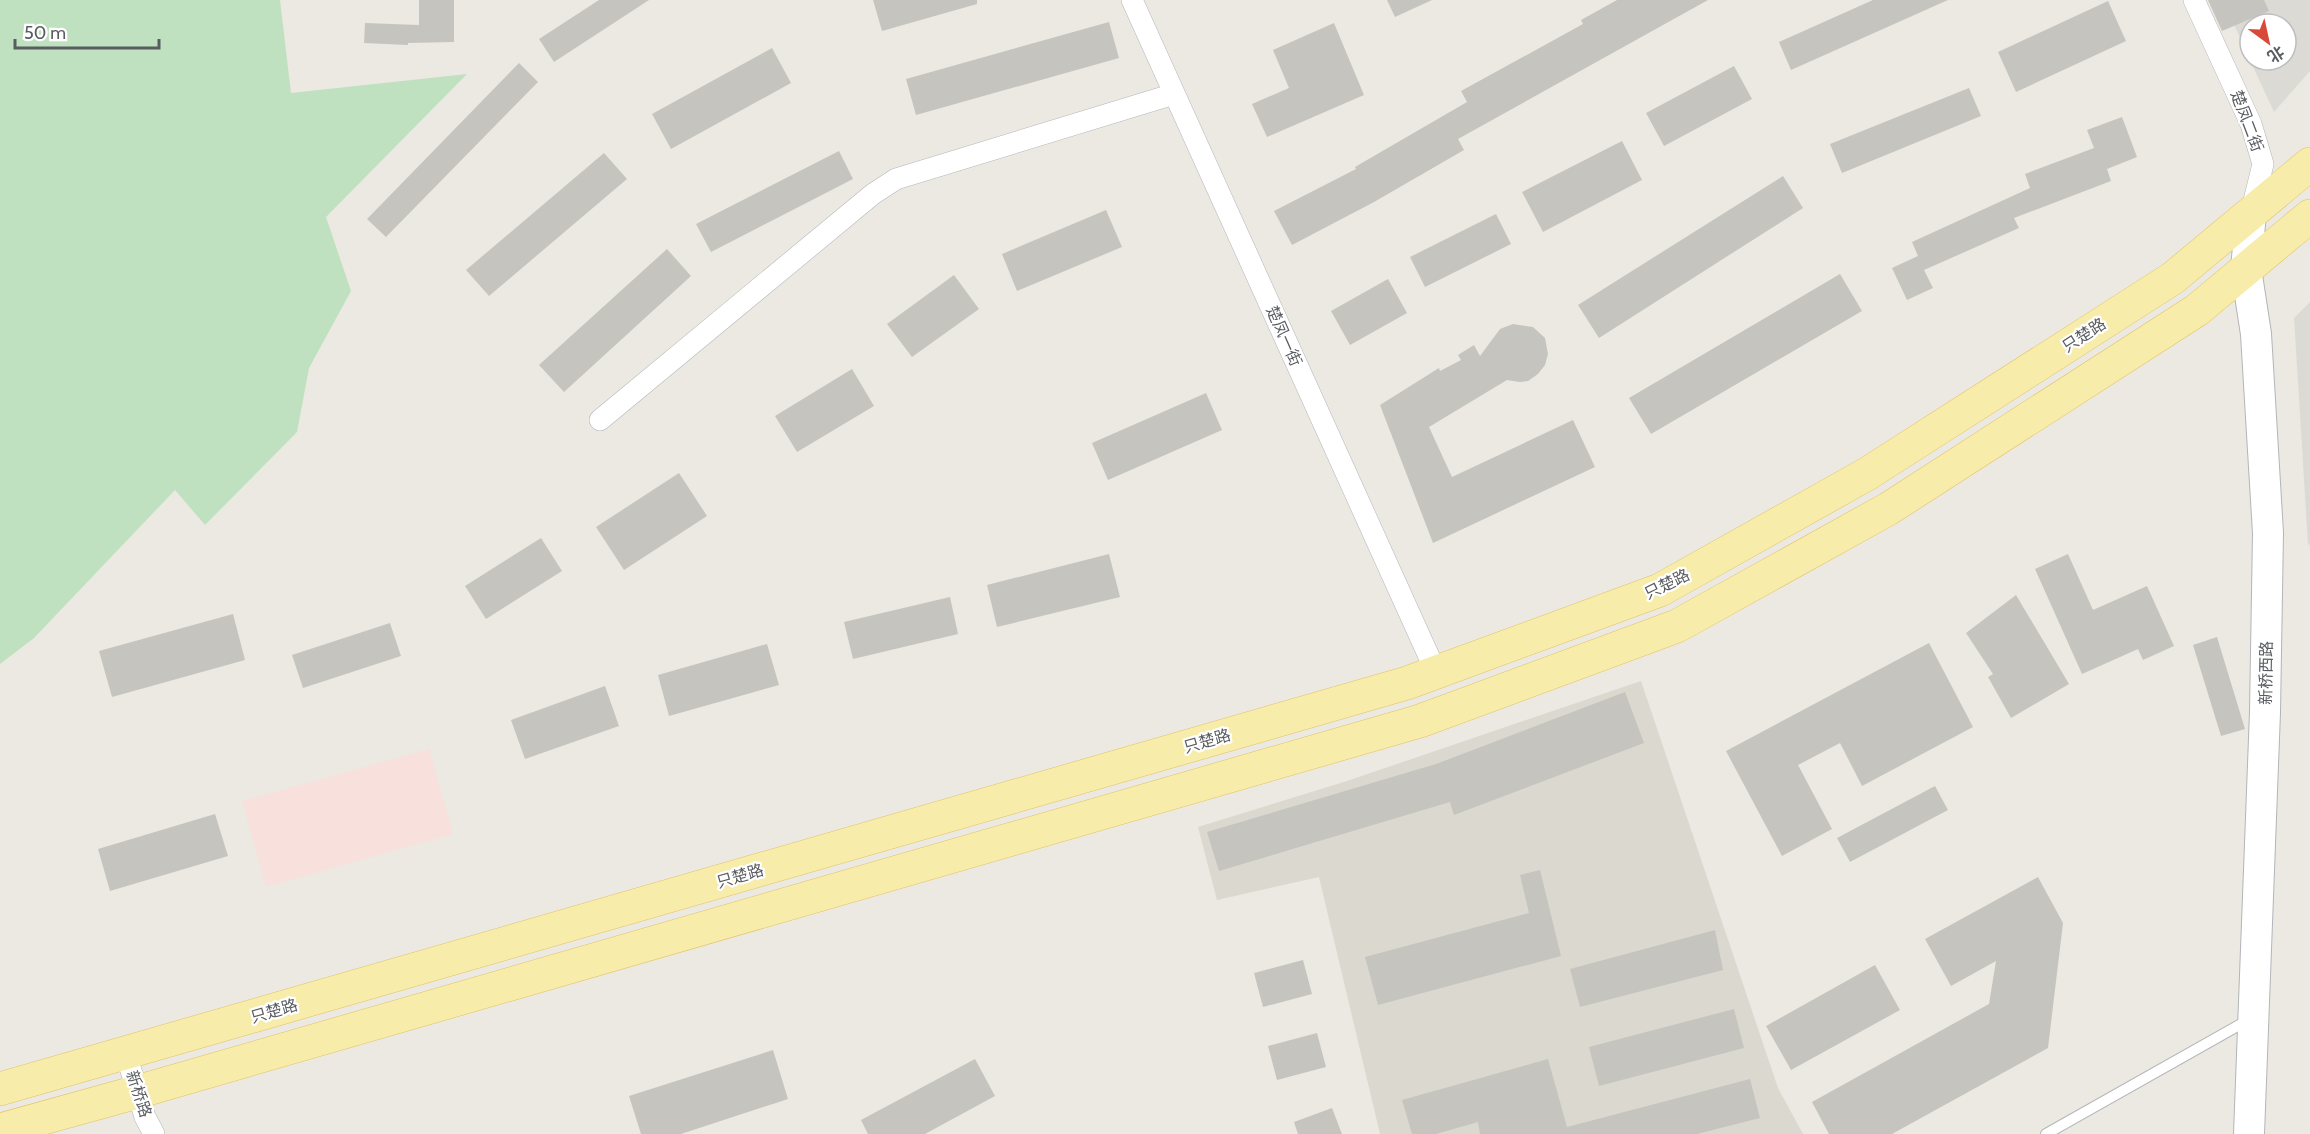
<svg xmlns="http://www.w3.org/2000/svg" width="2310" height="1134" viewBox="0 0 2310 1134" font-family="Cabin,'Noto Sans SC',sans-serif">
  <rect width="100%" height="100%" fill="#ebe9e1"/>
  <path fill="#dcdad5" d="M2223 0H2310V71L2274 112 2250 60H2286V24H2250V60Z
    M2310 302V545L2308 544 2294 318Z"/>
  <path fill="#dbd8cf" d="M1641 681 1778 1088 1803 1134H1380L1319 877 1217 900 1198 827 1347 781Z"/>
  <path fill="#f8e0dd" d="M429 749 453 834 266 887 242 801Z"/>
  <path fill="#bfe1c0" d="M0 0H280L291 93 467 74 326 217 351 291 309 368 297 432 205 525 175 490 34 638 0 664Z"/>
  <path fill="#c6c4be" d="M419 0H454V42L408 43V45L364 43 365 23 419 25Z
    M599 0H649L554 62 539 39Z
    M873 0H977V4L882 31Z
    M1387 0H1432L1395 17Z
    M1617 0H1708L1458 139 1464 150 1374 202 1292 245 1274 211 1356 169 1355 167 1467 102 1461 91 1583 24 1581 20Z
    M1873 0H1948L1791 70 1779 42Z
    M2208 0H2264L2269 11 2222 31Z
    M2108 1 2126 41 2016 92 1998 52Z
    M1109 22 1119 58 916 115 906 79Z
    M1334 23 1364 95 1267 137 1252 104 1289 88 1273 50Z
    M772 48 791 83 671 149 652 114Z
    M519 63 538 82 386 237 367 219Z
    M1734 66 1752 99 1664 146 1646 113Z
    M1969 88 1981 116 1842 173 1830 144Z
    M2122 117 2137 157 2107 169 2111 181 2014 218 2019 228 1924 270 1933 288 1907 300 1892 268 1918 256 1912 242 2030 188 2025 174 2094 148 2087 130Z
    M1622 141 1642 180 1543 232 1522 192Z
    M839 151 853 179 711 252 696 224Z
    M604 153 627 179 489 296 466 270Z
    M1783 176 1803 208 1599 338 1578 305Z
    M1106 210 1122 247 1017 291 1002 254Z
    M1496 214 1511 244 1425 287 1410 257Z
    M667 249 691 276 564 392 539 365Z
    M1840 274 1862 311 1651 434 1629 398Z
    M954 275 979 309 912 357 887 324Z
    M1388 279 1407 313 1350 345 1331 311Z
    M1513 324 1533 327 1545 338 1548 354 1545 365 1538 374 1528 381 1520 382 1507 380 1429 427 1452 477 1573 420 1595 467 1433 543 1380 405 1439 368 1440 371 1461 360 1458 355 1474 345 1480 356 1500 329Z
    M852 369 874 406 797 452 775 416Z
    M1206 393 1222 430 1108 480 1092 443Z
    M679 473 707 516 624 570 596 527Z
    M541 538 562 571 486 619 465 586Z
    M1109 554 1120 597 997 627 987 585Z
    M2068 554 2093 610 2147 586 2174 646 2143 660 2138 649 2082 674 2035 569Z
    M2016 595 2069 684 2011 718 1988 677 1993 674 1966 633Z
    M950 597 958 634 853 659 844 622Z
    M233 614 245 660 112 697 99 651Z
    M390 623 401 656 303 688 292 655Z
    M2217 637 2245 729 2221 736 2193 645Z
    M1929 643 1973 727 1862 786 1840 743 1798 765 1832 829 1782 856 1726 751Z
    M767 644 779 685 669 716 658 675Z
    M605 686 619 726 525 759 511 720Z
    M1625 692 1644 743 1454 815 1450 802 1219 871 1207 832 1436 764Z
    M1935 786 1948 810 1850 862 1837 838Z
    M215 814 228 856 110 891 98 849Z
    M1540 870 1561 956 1378 1005 1365 957 1529 913 1520 875Z
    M2038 877 2063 923 2048 1048 1892 1134H1829L1812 1102 1989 1004 1996 961 1951 986 1925 939Z
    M1715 930 1723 970 1580 1007 1570 969Z
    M1303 960 1312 994 1263 1007 1254 973Z
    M1875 965 1900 1010 1791 1070 1766 1026Z
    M1734 1009 1744 1048 1599 1086 1589 1047Z
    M1317 1033 1326 1067 1277 1080 1268 1046Z
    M773 1050 788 1099 681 1134H641L629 1096Z
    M975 1059 995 1096 925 1134H868L861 1120Z
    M1548 1059 1567 1127 1750 1079 1760 1118 1697 1134H1480L1478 1122 1436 1134H1412L1402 1100Z
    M1332 1108 1342 1134H1298L1294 1122Z"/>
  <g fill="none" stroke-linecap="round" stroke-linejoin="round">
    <g stroke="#b3b6ba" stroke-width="12">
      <path id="lane" d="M2046 1134 2250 1019"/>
    </g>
    <g stroke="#b3b6ba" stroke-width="22">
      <path id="street" d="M1132 0 1436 672
        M2194 0 2251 124 2263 164 2251 213
        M600 420 873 194 896 179 1174 94
        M126 1054 145 1117 154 1134"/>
    </g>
    <g stroke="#b2b5ba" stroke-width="32">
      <path id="secondary" d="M2249 1134 2265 712 2268 533 2256 334 2246 269 2251 213"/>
    </g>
    <g stroke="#e3c261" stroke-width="34">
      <path id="primary" d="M0 1089 1407 683 1660 590 1867 474 2173 278 2310 164
        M0 1130 137 1092 1420 721 1677 626 1888 509 2197 310 2310 216"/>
    </g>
    <use href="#lane" stroke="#fff" stroke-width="10"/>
    <use href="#street" stroke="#fff" stroke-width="21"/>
    <use href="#secondary" stroke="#fff" stroke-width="30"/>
    <use href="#primary" stroke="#f7ecaa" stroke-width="33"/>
  </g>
  <g text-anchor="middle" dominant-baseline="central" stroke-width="4.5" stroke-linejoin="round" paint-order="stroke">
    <g font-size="16" fill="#595c60" stroke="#fff">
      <text transform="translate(2247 121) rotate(69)">楚凤二街</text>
      <text transform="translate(2084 335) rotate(-33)">只楚路</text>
      <text transform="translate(1284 336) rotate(66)">楚凤一街</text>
      <text transform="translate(1667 584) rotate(-26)">只楚路</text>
      <text transform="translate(2266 673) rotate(-89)">新桥西路</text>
      <text transform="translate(1207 741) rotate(-16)">只楚路</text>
      <text transform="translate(740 876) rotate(-16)">只楚路</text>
      <text transform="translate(274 1011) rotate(-16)">只楚路</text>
      <text transform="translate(139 1094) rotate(72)">新桥路</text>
    </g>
  </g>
  <g transform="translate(2268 42) rotate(147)"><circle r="28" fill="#ffffff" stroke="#bdbebf" stroke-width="1.5"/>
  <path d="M0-4.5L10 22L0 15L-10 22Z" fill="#d84939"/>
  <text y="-9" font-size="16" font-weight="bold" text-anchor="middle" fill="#595c60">北</text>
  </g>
  <path d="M15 39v9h144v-9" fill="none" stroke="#595c60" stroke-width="3"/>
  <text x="24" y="39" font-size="18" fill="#595c60" stroke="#ffffff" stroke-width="4.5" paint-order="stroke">50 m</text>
</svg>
